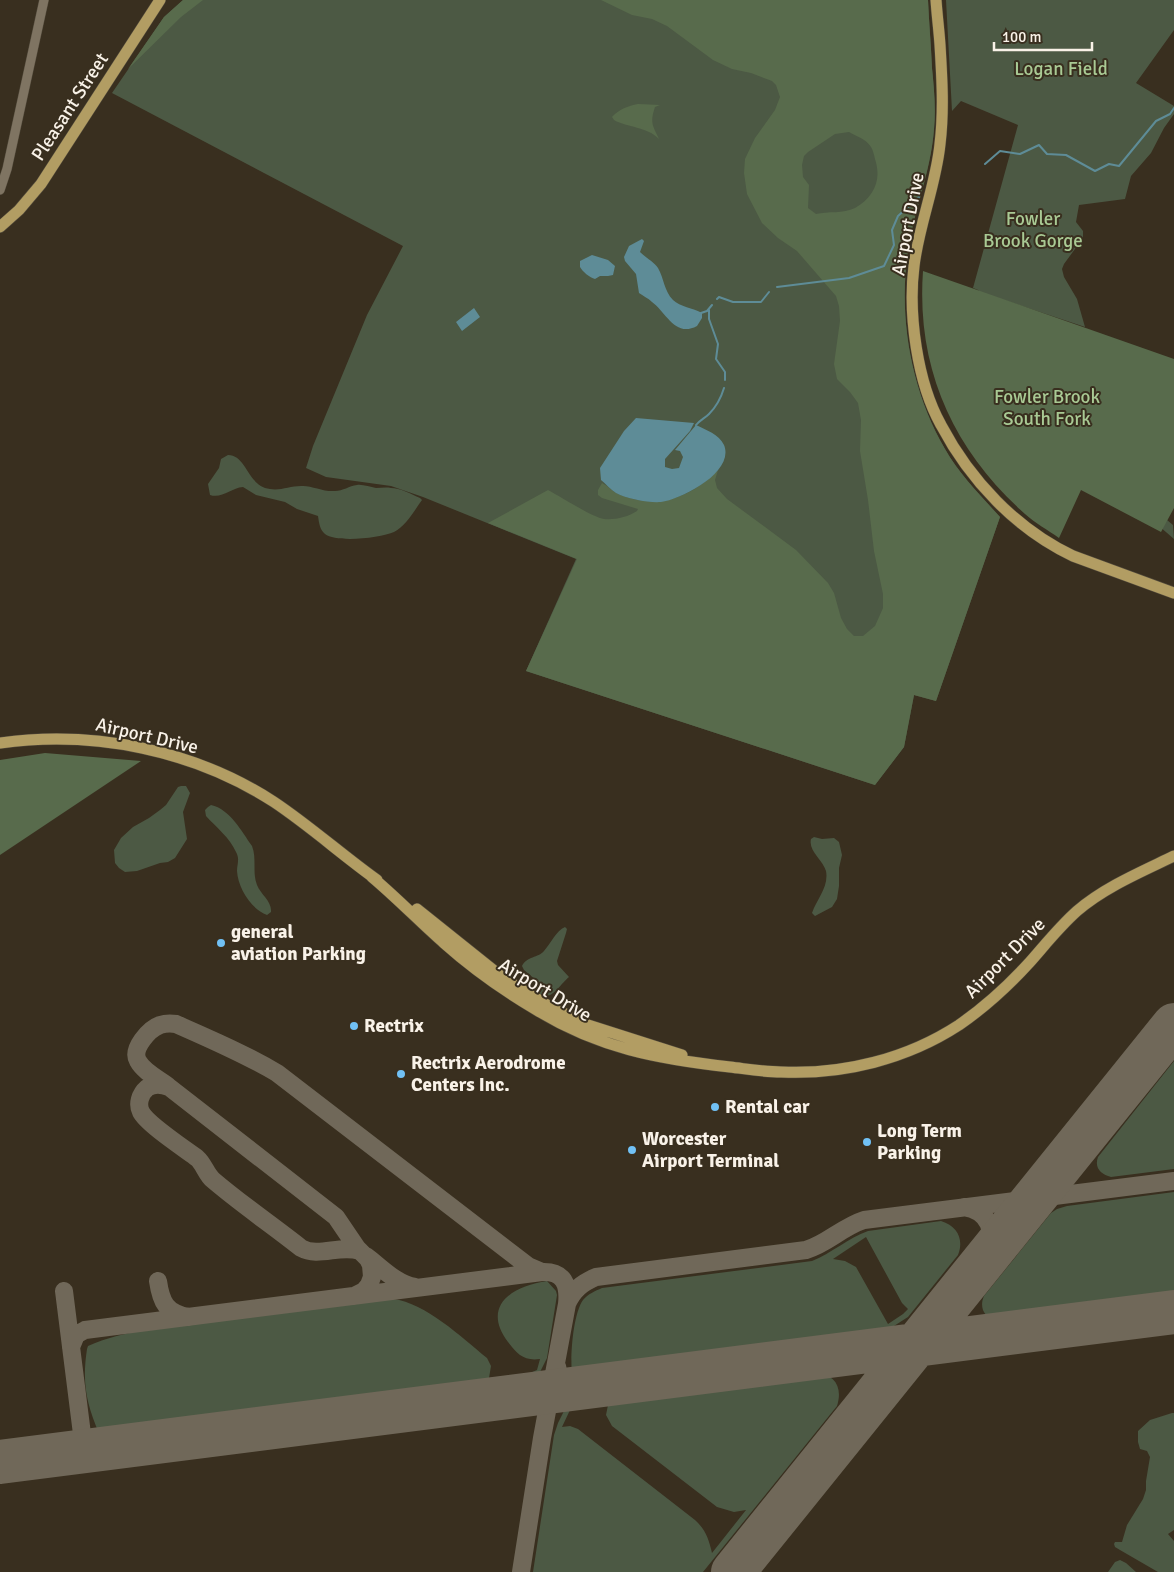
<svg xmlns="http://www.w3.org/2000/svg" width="1174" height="1572" viewBox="0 0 1174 1572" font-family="Signika,sans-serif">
  <rect width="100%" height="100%" fill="#392f1f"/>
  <path fill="#4c5944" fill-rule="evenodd" d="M183 0H928C929 23 931 45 932 68 934 88 936 109 934 129 931 171 914 210 908 251 898 317 911 391 945 449 959 474 981 496 1000 517L936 701 914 695 904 747 875 785 526 671 576 559 423 497 391 486 326 477 306 468 313 446 367 315 403 246 112 93 164 17Z
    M946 0H1174V30L1136 83 1174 106V114L1164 128 1151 153 1131 176 1125 199 1079 205 1076 222 1083 231V238L1064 264 1062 269 1064 277 1077 299 1085 327 1004 300 1167 520 1173 525 1174 539 1159 526 978 290 973 288 1018 125 961 101 952 111Z
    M228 455C247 455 247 486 270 489 280 491 290 486 301 486 311 485 323 492 335 491 343 491 349 486 357 485 362 484 370 487 376 488 381 488 386 487 391 488 400 488 411 494 420 498L422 500C414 511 406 526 394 532 381 538 336 543 325 534 320 530 319 523 318 516L297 509 285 502 256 495 243 487C231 488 222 499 210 495L208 484 219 468 221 459Z
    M181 786H186L190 793 183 812 187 839 175 858 168 862 160 863 137 871 125 872 119 868 115 863 114 850 121 838 133 827 149 818 160 810 166 805 178 787Z
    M211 805C230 809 242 832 252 846 257 858 252 873 257 885 261 895 272 901 271 912L267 915C251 909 238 888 237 871 237 864 240 859 236 852 230 838 216 827 206 816L205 810 208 807Z
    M814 837 822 839 834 838 839 842 842 855 839 868V886L837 899 832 907 815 916 812 913C817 899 829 887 826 871 823 860 808 851 811 839Z
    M565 927 567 929 566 933 557 961 558 965 569 977C560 984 553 1000 540 996L537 981 524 970 522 966C527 956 538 958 544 951 551 943 556 931 565 927Z
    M1174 1061V1169L1111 1177C1101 1174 1094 1168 1098 1157Z
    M1174 1192V1297L996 1319C984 1318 979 1307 984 1296L1051 1213 1057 1209 1067 1206Z
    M941 1221C958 1226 964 1240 958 1255L908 1317 883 1333 572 1373C570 1357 573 1314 583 1300 588 1294 595 1291 602 1288L812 1261C832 1253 848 1238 868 1231ZM866 1237 902 1303 908 1309 903 1314 888 1324 856 1267 845 1261 833 1259Z
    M547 1281 556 1291 557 1295 547 1358 537 1378 99 1433C86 1403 82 1382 87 1349L88 1346C126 1329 170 1327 211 1322 272 1314 332 1306 393 1299 426 1303 461 1337 487 1358L491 1366 489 1378 530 1373 537 1370 540 1359C524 1361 518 1355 508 1342 481 1306 512 1286 547 1281Z
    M815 1373C835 1374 843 1387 837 1406L703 1572H533L554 1435 558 1423 567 1405ZM608 1405 606 1415 612 1426 717 1507 734 1512 746 1510 712 1553C709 1540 706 1530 695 1520L578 1429 570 1426 562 1427 570 1410Z
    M1172 1413H1174V1530L1168 1534 1174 1541V1572H1158L1120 1550 1115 1547 1114 1544 1115 1542H1122L1127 1525 1143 1499 1146 1490V1481L1150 1457 1147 1451 1140 1449 1138 1442V1431L1150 1420Z
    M1120 1560 1126 1563 1136 1572H1108L1115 1562Z"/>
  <path fill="#586b4c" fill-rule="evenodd" d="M183 0H203L181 17 128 69 164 17Z
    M601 0H928C929 23 931 45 932 68 934 88 936 109 934 129 931 171 914 210 908 251 898 317 911 391 945 449 959 474 981 496 1000 517L936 701 914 695 904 747 875 785 526 671 577 559 488 523 548 490C561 497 592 517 604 519 615 520 628 517 637 511L638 509 602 498 598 495V490L602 483C608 486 612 491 618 494 655 510 690 499 718 470L715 480 717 488 727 499 796 550 828 583 834 593 841 618 847 629 854 636H863L875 626 883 608V594L874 551 868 500 860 451 861 420 858 403 850 392 837 379 834 364 840 321 839 306 836 296 797 251 778 238 762 223 747 194 744 173 745 159 755 138 775 110 780 97 776 85 772 81 751 73 732 69 713 60 667 26 652 19 632 15ZM849 132C856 136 866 139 871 147 873 150 874 155 875 159 882 180 874 197 855 208 843 214 828 211 816 214L808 208 809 185 803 177 802 165 804 156 808 152 835 134Z
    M638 104 660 105 655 107C650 122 652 125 659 139 646 126 628 128 614 120L612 117C619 109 628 106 638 104Z
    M923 271 1174 359V508L1161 532 1081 490 1059 538C1048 530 1035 523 1025 514 953 450 916 368 923 271Z
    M45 753 141 761 0 855V760Z"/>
  <path fill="#5e8c97" d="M642 239 644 241 640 252C646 258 654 262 658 268 664 278 664 291 673 300 680 307 693 308 702 313V318L697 326C675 338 666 312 652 302 648 298 643 296 639 293L636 274 625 261 624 257 629 246Z
    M592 255 608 260 615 266 613 275 608 276H600L595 279C590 278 582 271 580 267V261Z
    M474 308 480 317 462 331 456 322Z
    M636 418 694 423 690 431 665 459V467L672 469 679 468 683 457 680 451 675 450 696 425C706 430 719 434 724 445 735 472 682 499 661 502 649 503 627 499 616 493 611 490 606 484 601 480L600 468 624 431Z"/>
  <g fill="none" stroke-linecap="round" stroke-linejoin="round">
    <path stroke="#5e8c97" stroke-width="2" d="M985 164 1000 151 1020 154 1039 145 1047 154 1066 155 1095 171 1109 164 1119 166 1156 121 1170 114 1174 108
      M777 287 849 278 884 266 894 245 892 230 898 216 919 197
      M717 299 719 297 733 302H761L769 292
      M709 310V319L718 344 716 359 725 372V380
      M701 313 707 311 712 305
      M696 425C700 420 705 418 709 414 716 407 721 398 724 388"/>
    <path stroke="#706859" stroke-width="18" d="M1165 1036 1174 1029
      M168 1086C159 1079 144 1072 138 1061 131 1049 149 1029 160 1025 166 1023 170 1023 176 1024 210 1039 245 1054 277 1073L528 1266 542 1272
      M1024 1197 1033 1192 1049 1180
      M964 1207C991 1211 995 1233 988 1255
      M1020 1215 1046 1199
      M366 1256C381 1267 396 1284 415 1287
      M158 1281C161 1302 166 1313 189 1317
      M64 1291 82 1434C81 1445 74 1449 64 1453
      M354 1296 364 1291 369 1285 372 1277 371 1265 368 1259 357 1248 336 1217 169 1087C161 1084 154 1083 147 1088 140 1094 137 1104 141 1112 147 1124 185 1149 197 1158 204 1164 206 1174 213 1180 241 1204 272 1225 301 1248 319 1258 340 1244 360 1251
      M71 1347 76 1335 85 1330 542 1272C564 1271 569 1285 567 1304 573 1290 582 1283 596 1277L806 1250C827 1244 842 1227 864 1220L1174 1181
      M557 1366C559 1380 567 1384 580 1388
      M82 1434 89 1444 101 1449
      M521 1572 542 1438 567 1304"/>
    <path stroke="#706859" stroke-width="44" d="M0 1462 1174 1312
      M733 1572 1174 1025"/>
    <g stroke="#544c3d" stroke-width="10">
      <path id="minor" d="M0 190 7 169 44 0"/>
    </g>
    <g stroke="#544c3d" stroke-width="12">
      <path id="major" d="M936 0C937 15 939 30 940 45 942 78 944 111 940 144 936 185 919 224 914 266 908 314 917 382 941 425 970 480 1016 529 1073 556L1174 593
        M0 227 19 210 41 184 160 0
        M0 743C94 730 194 750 274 802 310 826 342 855 377 880
        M372 877C397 898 420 922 444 943 472 968 503 990 535 1009 598 1048 658 1059 730 1067 747 1069 764 1072 781 1072 843 1075 907 1059 959 1025 985 1007 1008 986 1029 963 1045 945 1059 927 1077 911 1105 887 1141 872 1174 856
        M417 909 502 977 547 1005 588 1025 682 1055"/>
    </g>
    <use href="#minor" stroke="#7f7462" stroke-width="9"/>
    <use href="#major" stroke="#b29d63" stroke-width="11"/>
  </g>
  <g fill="#71c1f5" stroke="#392f1f" stroke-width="2">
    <circle cx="221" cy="943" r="5"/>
    <circle cx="354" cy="1026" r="5"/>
    <circle cx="401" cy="1074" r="5"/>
    <circle cx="715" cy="1107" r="5"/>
    <circle cx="867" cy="1142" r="5"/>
    <circle cx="632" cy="1150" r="5"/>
  </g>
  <g text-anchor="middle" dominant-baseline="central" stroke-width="4" stroke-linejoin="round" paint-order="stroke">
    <g font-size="19" fill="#a9ca94" stroke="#392f1f">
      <text x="1061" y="69">Logan Field</text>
      <text x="1033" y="219">Fowler<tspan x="1033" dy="22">Brook Gorge</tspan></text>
      <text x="1047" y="397">Fowler Brook<tspan x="1047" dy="22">South Fork</tspan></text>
    </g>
    <g font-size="19" fill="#f9f2e8" stroke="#392f1f">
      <text transform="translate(70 107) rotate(-57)">Pleasant Street</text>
      <text transform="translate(908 224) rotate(-79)">Airport Drive</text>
      <text transform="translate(147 736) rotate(13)">Airport Drive</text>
      <text transform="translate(1005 958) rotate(-45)">Airport Drive</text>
      <text transform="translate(545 990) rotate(31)">Airport Drive</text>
    </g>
    <g font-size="19" font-weight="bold" fill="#f9f2e8" stroke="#392f1f" text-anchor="start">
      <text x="231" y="932">general<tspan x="231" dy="22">aviation Parking</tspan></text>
      <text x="364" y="1026">Rectrix</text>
      <text x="411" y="1063">Rectrix Aerodrome<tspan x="411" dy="22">Centers Inc.</tspan></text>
      <text x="725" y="1107">Rental car</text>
      <text x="877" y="1131">Long Term<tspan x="877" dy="22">Parking</tspan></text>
      <text x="642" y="1139">Worcester<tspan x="642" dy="22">Airport Terminal</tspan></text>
    </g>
  </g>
  <path d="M994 42v8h98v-8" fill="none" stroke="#f9f2e8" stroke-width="2.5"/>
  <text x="1002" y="42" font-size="15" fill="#f9f2e8" stroke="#392f1f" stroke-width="4" paint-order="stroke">100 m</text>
</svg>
